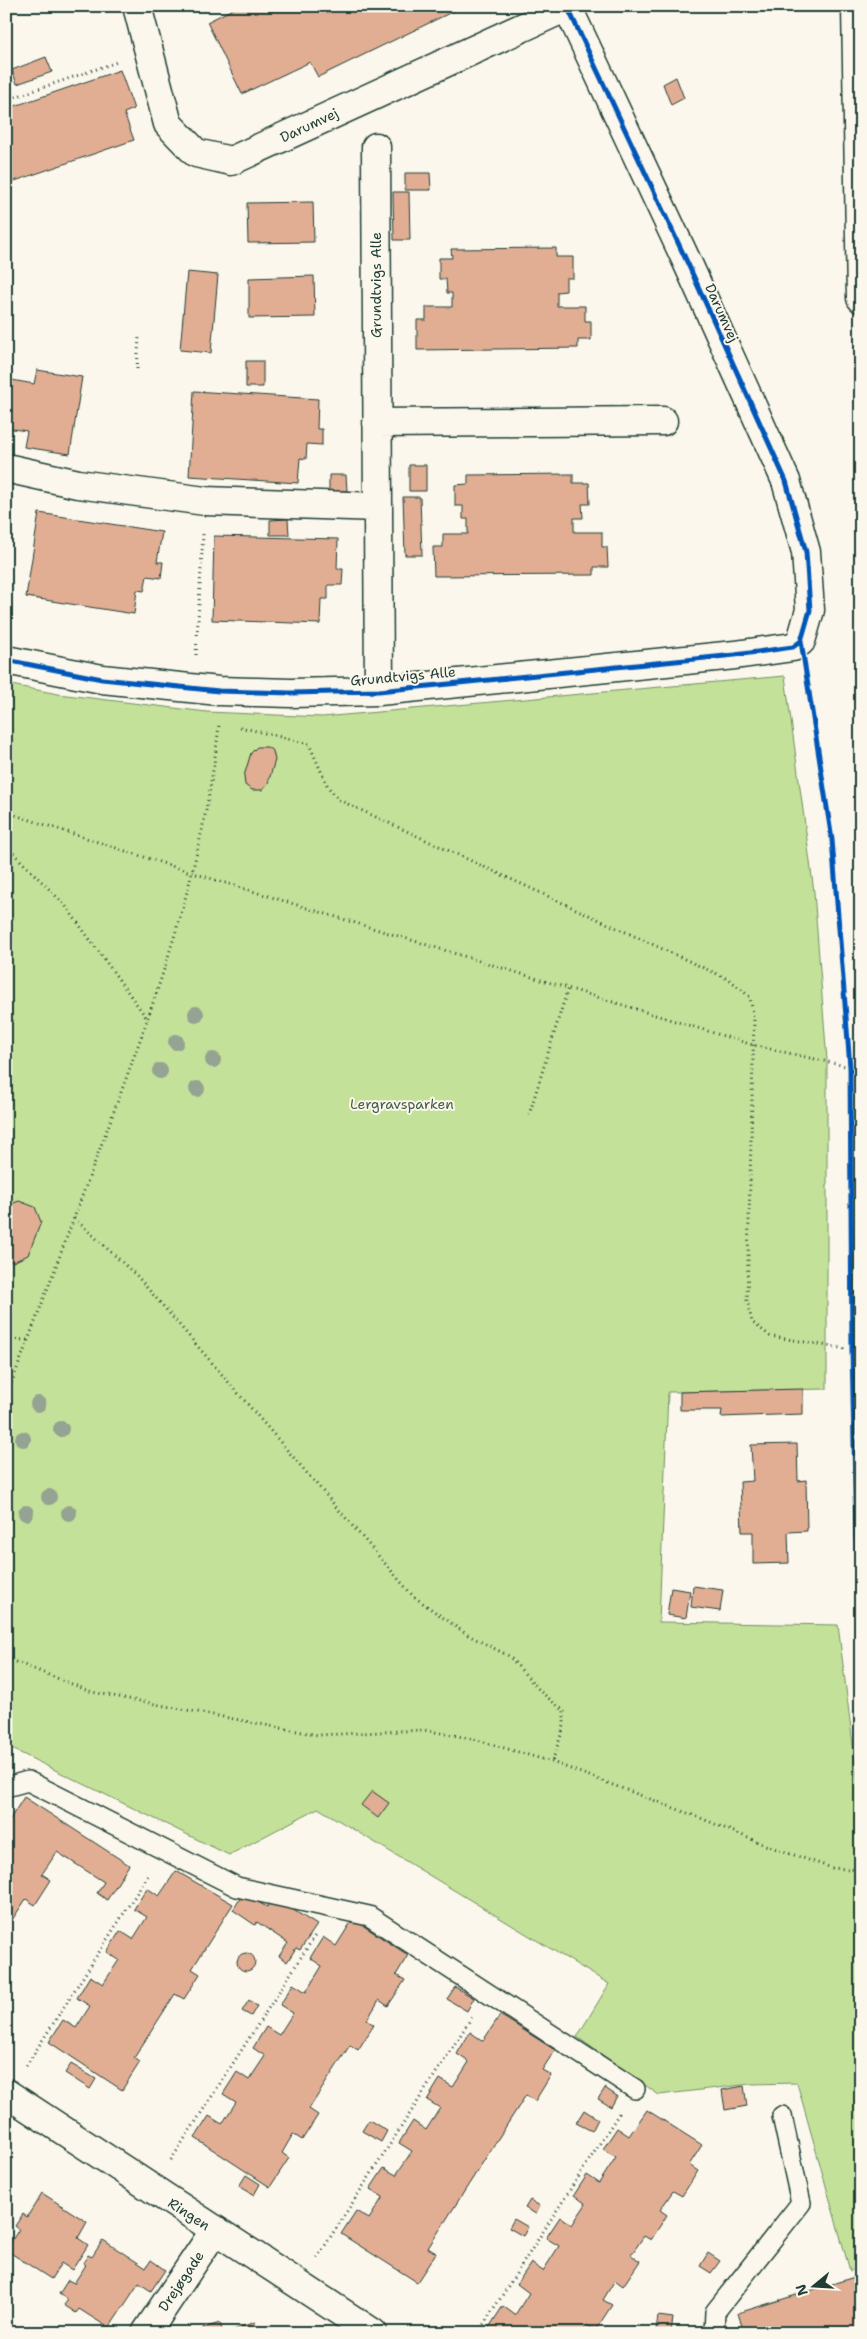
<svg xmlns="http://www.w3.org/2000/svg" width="867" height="2339" viewBox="0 0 867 2339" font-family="'Shantell Sans',sans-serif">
  <rect width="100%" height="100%" fill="#fbf7ec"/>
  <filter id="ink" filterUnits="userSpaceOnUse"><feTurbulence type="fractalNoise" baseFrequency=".02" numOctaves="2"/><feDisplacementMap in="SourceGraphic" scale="10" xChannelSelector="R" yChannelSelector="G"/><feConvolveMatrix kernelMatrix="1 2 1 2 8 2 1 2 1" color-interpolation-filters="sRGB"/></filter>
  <g filter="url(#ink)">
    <path fill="#c4e199" stroke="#728f66" d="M785 676 814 892 827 1061V1389L668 1392 659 1622 838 1625 861 1809V2267L850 2271 797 2083 750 2084 659 2095 577 2037 609 1984 318 1808 229 1855 6 1746V684L58 694 207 712 322 717Z"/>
    <path fill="#e1ae94" stroke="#1f3d34" d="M239 6H464L318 77 310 62 242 94 207 22Z
      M46 57 52 72 17 84 12 70Z
      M120 70 134 109 124 113 134 140 6 184V109Z
      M676 77 684 98 671 105 663 84Z
      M405 173H430L431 190H405Z
      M393 192H409L410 240H394Z
      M313 202 314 242 248 243 247 203Z
      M556 248V257H573V278H566V291L557 292V306H585V321H591V340H578V348L417 350V320H426V307H452V293H447L446 279H439V258H452L451 249Z
      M187 272 218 275 211 353 180 350Z
      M314 276 315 317 249 318V278Z
      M246 361H263V387H246Z
      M37 370 82 377 70 454 24 447 27 431 6 428V379L34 384Z
      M194 391 318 399 317 429H322V445L307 444 306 459 300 458 298 483 189 476Z
      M409 465H426V491H409Z
      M573 474V483H589L590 504H582L583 518H574V532H602V547H607L608 567H594V575L434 576 433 547H443V534H468V519H463V506H455V485L468 484V475Z
      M329 475H346L347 491H329Z
      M403 497H420L422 555H405Z
      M39 513 162 532 157 562H163L161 578 147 576 144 591 137 590 134 614 26 597Z
      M288 519 289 535H270V520Z
      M214 536 338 539 337 569H343L342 585H328V599H321L320 624 212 620Z
      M257 747H267L273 751 275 760 268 783 262 790H252L245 785 244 776 251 753Z
      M19 1201 35 1207 41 1222 28 1255 13 1262 6 1260V1206Z
      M803 1389V1414L721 1417 722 1410H680V1392Z
      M797 1444 798 1481 806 1480 807 1531 788 1532 789 1563 753 1564V1532H742L740 1482 753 1481 751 1445Z
      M693 1586 723 1590 720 1611 691 1607Z
      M671 1588 690 1591 686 1618 667 1615Z
      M372 1791 389 1803 378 1818 361 1805Z
      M24 1797 129 1865 107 1900 97 1893 104 1882 57 1852 42 1874 51 1880 35 1905 26 1899 6 1929V1817L10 1819Z
      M176 1871 233 1904 192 1969 200 1974 184 1999 175 1994 134 2058 140 2062 122 2090 49 2042 63 2020 76 2028 90 2006 77 1998 90 1976 103 1984 119 1960 107 1952 120 1931 133 1939 147 1917 134 1909 147 1888 159 1896Z
      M243 1894 267 1907 270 1900 287 1906 317 1925 300 1950 296 1948 287 1962 279 1956 288 1943 257 1922 255 1925 233 1910Z
      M353 1919 408 1955 396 1975 405 1980 388 2006 379 2000 367 2020 374 2025 358 2050 350 2045 309 2109 318 2115 302 2140 293 2134 282 2153 289 2158 270 2187 195 2138 209 2116 222 2124 236 2102 223 2094 237 2072 249 2080 265 2056 253 2048 266 2027 279 2035 293 2013 280 2005 293 1984 306 1992 322 1966 310 1958 323 1937 336 1946Z
      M237 1962a9 9 0 1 1 18 0a9 9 0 1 1-18 0Z
      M455 1987 474 1998 467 2011 447 1999Z
      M249 2000 257 2006 251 2016 242 2011Z
      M500 2015 555 2050 542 2070 551 2075 535 2101 526 2095 428 2248 436 2253 417 2282 341 2234 356 2211 369 2219 383 2197 370 2189 384 2168 396 2175 412 2151 399 2143 413 2121 426 2130 440 2108 427 2100 440 2079 453 2087 469 2062 457 2054 470 2032 483 2041Z
      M71 2064 96 2079 90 2089 65 2073Z
      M744 2086 747 2106 725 2110 722 2090Z
      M605 2088 617 2096 611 2107 598 2099Z
      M584 2110 598 2119 592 2131 576 2123Z
      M647 2110 702 2145 689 2165 698 2171 682 2196 673 2191 660 2210 667 2215 651 2240 644 2236 631 2255 640 2261 623 2286 615 2280 603 2300 612 2305 595 2331 587 2325 582 2333H495L488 2329 503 2306 515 2315 529 2293 517 2284 531 2263 543 2271 559 2246 546 2238 560 2217 572 2225 586 2204 574 2195 587 2175 599 2183 616 2157 603 2149 617 2128 629 2136Z
      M369 2120 387 2131 381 2142 362 2131Z
      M246 2175 260 2184 254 2195 239 2186Z
      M42 2193 87 2222 78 2238 88 2245 72 2270 61 2263 51 2279 6 2250 19 2229 15 2226 23 2214 27 2217Z
      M530 2200 540 2206 536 2214 525 2208Z
      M514 2219 528 2227 523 2236 509 2228Z
      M103 2240 146 2268 151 2260 165 2270 151 2291 139 2283 109 2328 79 2309 76 2313 64 2305 68 2300 59 2294 68 2280 74 2283 86 2265 83 2263 88 2255 92 2257Z
      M708 2253 720 2261 711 2273 700 2266Z
      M861 2275V2333H744L738 2313Z
      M658 2316 673 2318 671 2332 656 2330Z
      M255 2322 258 2333H225Z
      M220 2323 223 2333H204L203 2328Z"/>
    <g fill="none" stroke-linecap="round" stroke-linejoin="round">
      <g stroke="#1f3d34" stroke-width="22">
        <path id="service" d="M6 1787 28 1781 237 1887 369 1916 635 2089
          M714 2333 715 2312 801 2203 782 2116"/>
      </g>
      <g stroke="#1f3d34" stroke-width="31">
        <path id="minor" d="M137 6 168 124 196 153 231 161 567 7
          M376 147 379 691
          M377 423 663 421
          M6 468 78 484 205 501 378 507
          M6 660 102 679 219 691 291 693 379 691 735 655 793 647 801 641 810 610 806 552 786 481 688 264 567 6
          M146 2333 215 2230"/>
      </g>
      <g stroke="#1f3d34" stroke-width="31">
        <path id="tertiary" d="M856 6 861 298
          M6 2093 373 2333"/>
      </g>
      <path stroke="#1f3d34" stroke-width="3" stroke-dasharray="1 4" stroke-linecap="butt" d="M6 100 117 62
        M137 369 139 337
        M196 655 203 534
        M240 727 309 744 328 787 339 800 730 980 750 997 754 1019 747 1300 752 1322 770 1336 852 1350
        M6 812 193 873 753 1045 850 1067
        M6 846 65 905 148 1020
        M529 1115 568 988
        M74 1218 137 1276 413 1596 466 1634 509 1656 541 1692 564 1711V1726L552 1762
        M6 1339 28 1340
        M6 1397C39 1313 70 1228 102 1143 154 1005 203 872 219 725
        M6 1658 92 1692 318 1735 424 1730 474 1739 552 1762 698 1817 765 1845 832 1868 861 1870
        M26 2066 149 1874
        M171 2160 316 1934
        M317 2258 472 2017
        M478 2333 620 2112"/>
      <use href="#service" stroke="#fbf7ec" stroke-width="19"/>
      <use href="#minor" stroke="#fbf7ec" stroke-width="28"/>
      <use href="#tertiary" stroke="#fbf7ec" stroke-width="28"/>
      <g stroke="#fbf7ec" stroke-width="8">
        <path id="cycleway" d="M567 6 688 264 786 481 806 552 810 610 801 641 832 840 850 1067 852 1350 856 1536 861 1612
          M6 660 102 679 219 691 291 693 379 691 735 655 793 647 801 641"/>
      </g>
      <use href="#cycleway" stroke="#0057b8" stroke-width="5"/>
    </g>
    <g fill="#94a392">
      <circle cx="196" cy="1014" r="8"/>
      <circle cx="176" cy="1042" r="8"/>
      <circle cx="213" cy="1060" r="8"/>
      <circle cx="160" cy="1071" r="8"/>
      <circle cx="197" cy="1089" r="8"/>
      <circle cx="38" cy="1404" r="8"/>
      <circle cx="61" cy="1429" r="8"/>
      <circle cx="23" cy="1439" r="8"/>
      <circle cx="49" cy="1497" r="8"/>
      <circle cx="26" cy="1513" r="8"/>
      <circle cx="69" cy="1513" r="8"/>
    </g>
  </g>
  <g text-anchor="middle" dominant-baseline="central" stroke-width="4" stroke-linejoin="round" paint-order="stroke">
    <g font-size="14" fill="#1f3d34" stroke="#fbf7ec">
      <text transform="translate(309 125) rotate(-25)">Darumvej</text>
      <text transform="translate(376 285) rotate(-90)">Grundtvigs Alle</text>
      <text transform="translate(722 313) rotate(66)">Darumvej</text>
      <text transform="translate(403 676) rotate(-5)">Grundtvigs Alle</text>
      <text transform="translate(189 2214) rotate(33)">Ringen</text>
      <text transform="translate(181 2281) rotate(-56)">Drejøgade</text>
    </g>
    <g font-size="14" fill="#405e48" stroke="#fbf7ec">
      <text x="402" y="1104">Lergravsparken</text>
    </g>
  </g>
  <rect width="867" height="2339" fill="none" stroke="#fbf7ec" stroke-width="25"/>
  <rect x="12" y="12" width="842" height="2314" fill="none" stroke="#1f3d34" stroke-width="2" filter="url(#ink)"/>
  <g transform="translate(814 2286) rotate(252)" stroke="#fbf7ec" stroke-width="4" paint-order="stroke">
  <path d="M0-4L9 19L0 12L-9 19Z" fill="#1f3d34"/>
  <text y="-8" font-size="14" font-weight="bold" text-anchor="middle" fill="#1f3d34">N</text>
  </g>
</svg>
